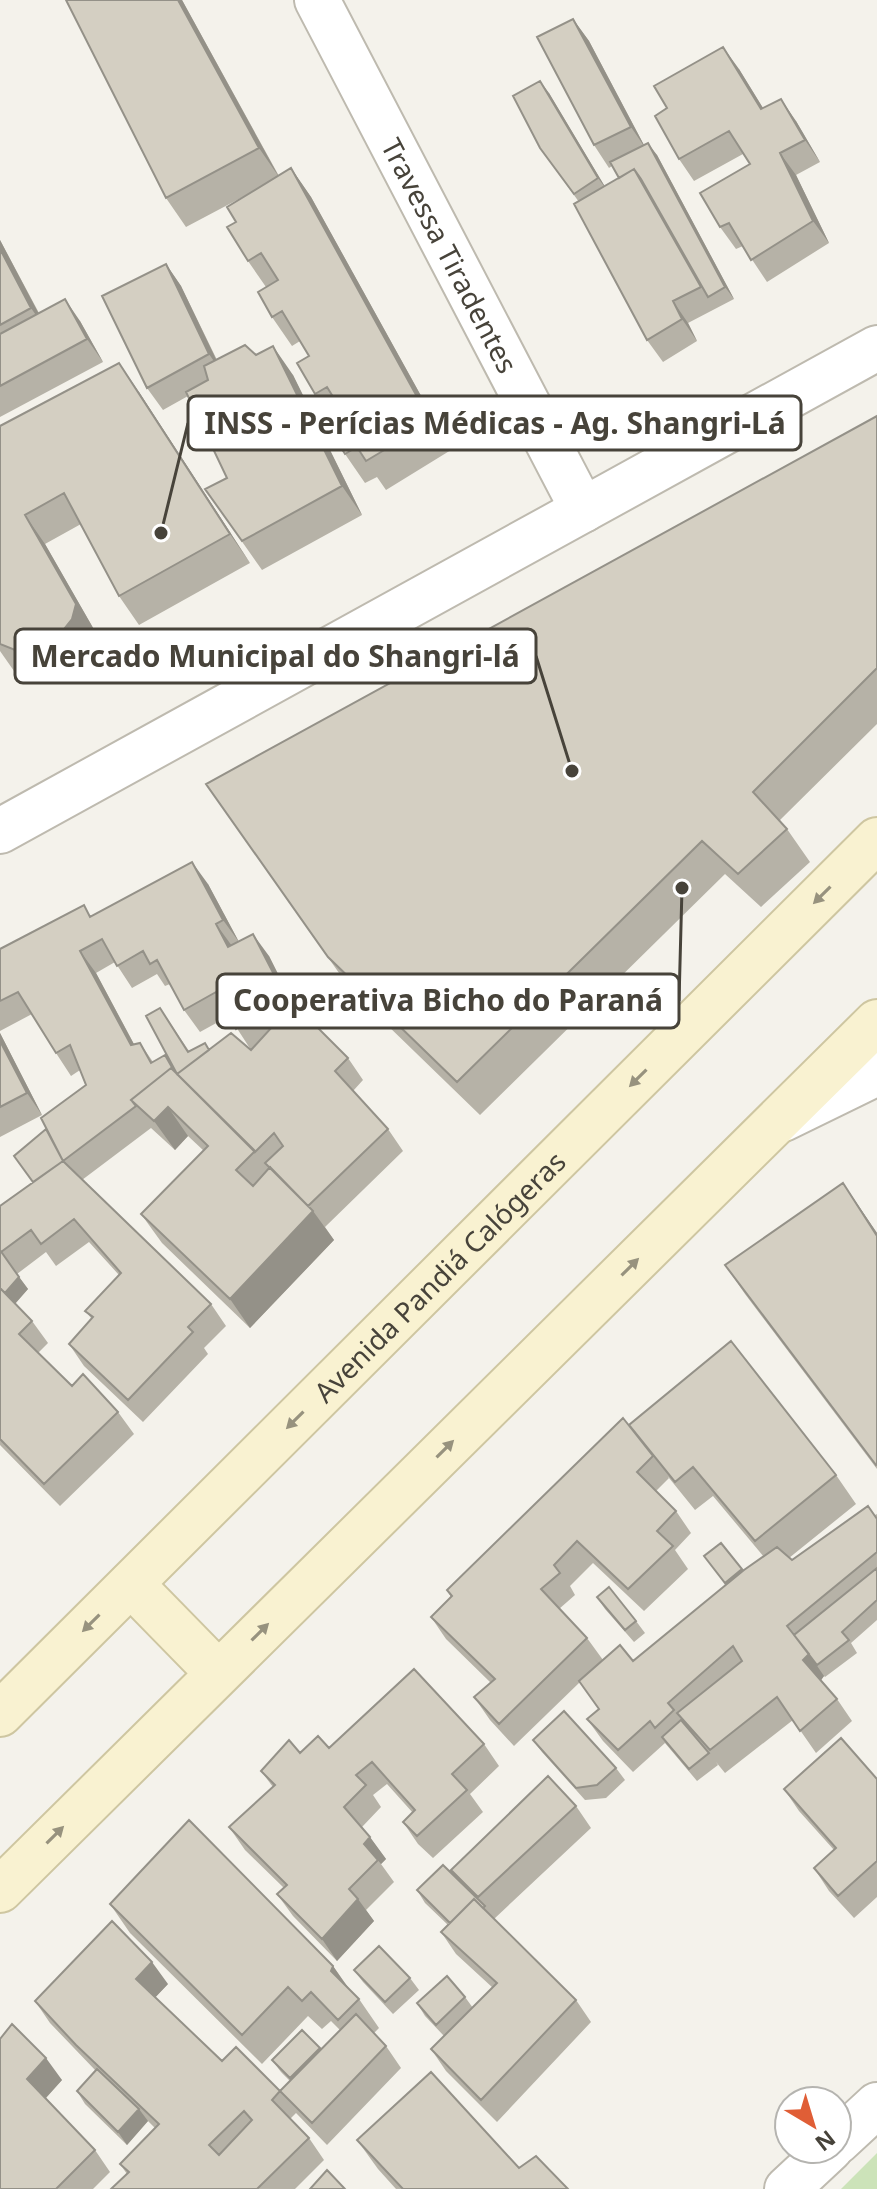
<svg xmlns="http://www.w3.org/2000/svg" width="877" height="2189" viewBox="0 0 877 2189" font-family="'Noto Sans',sans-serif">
  <rect width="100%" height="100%" fill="#f4f2eb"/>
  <path fill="#cce3b9" d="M877 2153V2189H841Z"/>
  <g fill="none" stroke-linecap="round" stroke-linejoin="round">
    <g stroke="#bebaaf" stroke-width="48">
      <g id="street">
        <path id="s1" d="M317 0 583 510"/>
        <path d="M0 831 877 348"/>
        <path d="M783 1119 877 1073"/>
        <path d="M837 2142 877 2105"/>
        <path d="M787 2189 830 2149"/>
      </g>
    </g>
    <g stroke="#cec6a1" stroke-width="48">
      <g id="secondary">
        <path d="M131 1584 218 1673"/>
        <path id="s2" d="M0 1714 877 840"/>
        <path d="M0 1890 877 1022"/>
      </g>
    </g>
    <use href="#street" stroke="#fff" stroke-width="44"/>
    <use href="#secondary" stroke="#f9f2d1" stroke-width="44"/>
  </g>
  <path fill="#b6b2a7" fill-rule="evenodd" d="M182 0 279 176 291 168 311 197 451 450 386 490 377 477 365 483 345 454 325 407 315 394 309 356 300 341 292 346 272 317 266 287 248 261 236 222 254 191 186 227 166 198Z
    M573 19 589 41 644 145 657 155 734 299 688 323 697 341 663 362 647 340 579 202 540 148 549 93 605 187 619 178 612 166 609 168 594 145Z
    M739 69 763 108 796 121 820 162 796 175 829 243 767 282 743 246 736 249 720 227 750 164 743 154 694 181 679 159Z
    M0 240 39 313 80 321 103 362 0 417Z
    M166 264 181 286 217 360 256 355 293 375 362 515 262 570 205 489 227 478 188 396 163 410 147 388Z
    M139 392 250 563 139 625 119 596 81 524 45 544 96 633 92 648 80 663 59 676 36 679 14 671 0 651V426Z
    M877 416V724L779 821 787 829 810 862 761 907 725 874 480 1115 351 990 206 784Z
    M208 884 239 942 269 956 292 1002 348 1058 363 1080 353 1091 388 1129 403 1151 325 1227 334 1240 250 1328 162 1243 141 1214 204 1151 188 1136 175 1150 151 1128 82 1180 211 1304 226 1326 204 1348 208 1354 143 1422 84 1366 69 1344 92 1319 85 1311 119 1275 89 1242 56 1266 46 1252 17 1274 28 1289 15 1304 32 1321 48 1343 38 1353 72 1386 118 1412 134 1434 60 1506 0 1445V1206L33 1182 46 1129 86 1085 80 1070 71 1076 56 1053 32 1014 0 1031V949L91 916ZM115 962 132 988 157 974 165 986 170 984 184 1010 200 1032 229 1016 251 1050H210L189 1051 160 1008 172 1065 153 1062 140 1043 134 1044 96 973Z
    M0 1033 42 1115 0 1137Z
    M843 1183 877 1233V1469L745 1294 725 1265Z
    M634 1431 836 1475 856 1504 789 1558 792 1560 877 1514V1620L851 1643 857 1653 825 1677 824 1676 821 1680 837 1699 852 1721 816 1753 793 1720 725 1773 716 1762 718 1765 697 1781 665 1743 633 1772 603 1741 587 1719 599 1709 580 1682 514 1746 490 1720 474 1697 491 1683 446 1639 431 1617 451 1597 447 1590ZM665 1473 695 1510 713 1496 764 1557 743 1571 721 1543 704 1556 726 1585 633 1661 593 1669 603 1660 587 1638 559 1609 575 1595 570 1586 593 1563 644 1611 688 1569 675 1550 691 1533 676 1511 656 1491 669 1478Z
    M597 1597 636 1621 645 1633 634 1642 605 1609Z
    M533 1740 616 1768 625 1780 606 1798 585 1800 542 1752Z
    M484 1744 499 1766 470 1794 483 1812 433 1858 418 1844 403 1822 413 1813 387 1784 373 1795 381 1807 362 1827 386 1859 381 1864 394 1882 366 1910 374 1921 337 1961 293 1916 277 1894 284 1888 245 1850 229 1827 273 1787 261 1771 300 1753 329 1748Z
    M877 1779V1897L854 1918 829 1891 814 1868 834 1850 799 1811 784 1789Z
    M576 1806 591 1828 494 1919 576 2000 591 2022 497 2122 446 2071 431 2049 444 2036 425 2016 417 2003 465 1997 473 2008 493 1988 456 1954 441 1932 448 1925 425 1903 417 1890 459 1880 451 1870Z
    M110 1904 333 1966 350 1990 359 1999 379 2028 374 2033 386 2046 401 2068 327 2145 296 2113 290 2119 309 2138 324 2160 295 2189H111L127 2174 120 2164 155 2128 148 2121 127 2145 85 2104 77 2091 96 2071 50 2023 35 2001 168 1984 155 1997 222 2061 280 2091 290 2081 281 2072 272 2060 302 2030 321 2050 340 2030 331 2021 322 2029 308 2016 262 2064 130 1933Z
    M354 1970 410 1978 419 1990 393 2014 363 1982Z
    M0 2039 62 2080 46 2098 95 2150 110 2172 93 2189H0Z
    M357 2140 519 2168 568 2189H396L378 2169Z"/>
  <path fill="#949188" d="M178 0H182L279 177 259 148Z
    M573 19 589 41 646 149 631 127Z
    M723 47 739 69 777 131 761 109Z
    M540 81 549 93 607 190 598 178Z
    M781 99 796 121 820 162 805 140Z
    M648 143 657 155 734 299 725 287Z
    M780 153 796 175 829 243 813 221Z
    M291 168 311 197 451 450 431 422Z
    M0 240 51 337 31 308 0 249Z
    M166 264 181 286 224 376 209 354Z
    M65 299 80 321 103 362 87 339Z
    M673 301 688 323 697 341 682 319Z
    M273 346 293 375 362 515 342 486Z
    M119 363 139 392 250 563 230 534Z
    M25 515 45 544 96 633 92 648 80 663 60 634Z
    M192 862 208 884 239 942 223 920Z
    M216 924 232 946 228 947Z
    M253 934 269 956 299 1016 284 994Z
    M80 951 96 973 146 1067 131 1045Z
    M0 1033 42 1115 27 1093 0 1041Z
    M168 1107 188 1136 175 1150 154 1121Z
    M843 1183 877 1233V1236Z
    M313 1211 334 1240 250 1328 230 1299Z
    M19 1277 28 1289 13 1306 4 1294Z
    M809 1654 824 1676 819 1683 803 1660Z
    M370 1837 386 1859 381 1864 364 1844Z
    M358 1899 374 1921 337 1961 322 1939Z
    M152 1962 168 1984 152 2001 136 1979Z
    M333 1966 353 1995 331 1971Z
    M46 2058 62 2080 43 2101 27 2079Z
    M139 2109 148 2121 127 2145 118 2132Z"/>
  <path fill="#d4cfc2" stroke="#949188" stroke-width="2" fill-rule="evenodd" d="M66 0H178L259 148 166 198Z
    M573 19 631 127 594 145 537 37Z
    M723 47 761 109 781 99 805 140 780 153 813 221 751 260 729 223 720 227 700 193 750 164 729 131 679 159 655 116 667 108 654 86Z
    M540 81 598 178 574 194 540 148 513 96Z
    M648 143 725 287 708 297 641 179 634 169 619 178 610 162Z
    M291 168 431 422 366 461 357 447 345 454 318 411 335 400 327 387 315 394 297 363 309 356 282 311 272 317 258 292 278 280 261 253 248 261 227 227 236 222 227 207Z
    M634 169 701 287 673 301 682 319 647 340 574 204Z
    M0 249 31 308 0 325Z
    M166 264 209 354 147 388 102 296Z
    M65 299 87 339 0 386V334Z
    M245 345 256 355 273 346 342 486 242 541 205 489 227 478 186 392 208 380 204 366Z
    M119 363 230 534 119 596 64 493 25 515 76 604 72 619 60 634 38 647 15 650 0 644V426Z
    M877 416V668L753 792 787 829 738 874 702 841 457 1082 328 957 206 784Z
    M192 862 223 920 216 924 228 947 253 934 284 994 348 1058 335 1071 388 1129 308 1206 265 1163 283 1146 274 1133 255 1152 177 1074 231 1033 251 1050 283 1015 268 1005 236 1029 216 992 184 1010 157 960 150 964 143 951 117 966 102 939 80 951 131 1045 140 1043 151 1063 165 1055 174 1071 171 1068 131 1100 136 1106 63 1161 211 1304 188 1327 193 1332 128 1400 69 1344 93 1317 85 1311 121 1273 74 1219 41 1244 31 1230 1 1252 0 1250V1206L63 1161 41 1118 86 1085 70 1045 56 1053 18 992 0 1001V949L84 905 90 917Z
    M160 1008 188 1052 205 1043 209 1050 177 1074 146 1016Z
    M0 1041 27 1093 0 1107Z
    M171 1068 255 1151 236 1170 253 1186 270 1167 313 1211 230 1299 141 1214 208 1146 168 1107 154 1121 131 1100Z
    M46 1129 63 1161 33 1182 14 1156Z
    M843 1183 877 1236V1464L876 1465 725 1265Z
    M0 1250 19 1277 5 1293 0 1288Z
    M0 1288 32 1321 19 1334 72 1386 83 1374 118 1412 44 1484 0 1439Z
    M731 1341 836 1475 755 1541 693 1467 675 1482 629 1425Z
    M623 1418 653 1456 637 1472 676 1511 657 1531 673 1546 628 1589 577 1541 554 1565 560 1573 541 1589 587 1638 499 1724 474 1697 495 1679 431 1617 452 1596 447 1590Z
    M868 1506 877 1519V1552L787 1626 809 1654 803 1660 837 1699 800 1731 777 1697 710 1750 677 1713 742 1661 733 1646 668 1703 674 1710 655 1728 650 1721 618 1750 587 1719 599 1709 579 1681 620 1645 633 1661 744 1570 777 1547 792 1560Z
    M721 1543 742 1569 725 1583 704 1556Z
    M877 1568V1600L842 1632 849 1640 817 1665 794 1635Z
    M609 1587 636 1621 625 1630 597 1597Z
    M414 1669 484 1744 452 1774 467 1790 417 1836 403 1822 415 1810 372 1762 356 1775 366 1785 344 1807 370 1837 364 1844 378 1860 349 1889 358 1899 322 1939 277 1894 287 1885 229 1827 275 1785 261 1771 289 1740 300 1753 318 1736 329 1748Z
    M564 1711 616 1768 597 1785 576 1788 533 1740Z
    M681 1720 709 1753 689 1769 662 1737Z
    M841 1738 877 1779V1861L838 1896 814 1868 836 1848 784 1789Z
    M548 1776 576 1806 478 1897 451 1870Z
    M189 1820 333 1966 331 1971 359 1999 338 2020 311 1992 302 2001 288 1987 242 2035 110 1904Z
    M443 1865 485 1906 483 1908 474 1899 450 1923 417 1890Z
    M474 1899 576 2000 481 2100 431 2049 497 1983 441 1932Z
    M112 1921 152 1962 136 1979 222 2061 236 2047 280 2091 272 2100 309 2138 257 2189H111L129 2172 120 2164 159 2124 76 2045 35 2001ZM244 2111 252 2120 219 2155 209 2145Z
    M379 1946 410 1978 385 2002 354 1970Z
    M447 1976 465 1997 436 2025 417 2003Z
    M356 2014 386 2046 312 2123 280 2091Z
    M12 2024 46 2058 27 2079 95 2150 56 2189H0V2039Z
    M302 2030 320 2048 290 2078 272 2060Z
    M97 2069 139 2109 118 2132 77 2091Z
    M431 2072 519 2168 536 2156 568 2189H403L357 2140Z
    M327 2170 345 2189H310Z"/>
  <defs><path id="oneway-solid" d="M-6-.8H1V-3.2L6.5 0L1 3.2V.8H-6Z" transform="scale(2)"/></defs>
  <g fill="#97927e">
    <use href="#oneway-solid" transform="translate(822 895) rotate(135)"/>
    <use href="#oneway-solid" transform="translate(638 1078) rotate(135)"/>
    <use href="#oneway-solid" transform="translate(630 1267) rotate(-45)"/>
    <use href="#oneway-solid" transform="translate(295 1420) rotate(135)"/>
    <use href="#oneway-solid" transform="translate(445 1449) rotate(-45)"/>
    <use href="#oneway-solid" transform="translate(91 1623) rotate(135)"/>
    <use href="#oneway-solid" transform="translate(260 1632) rotate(-45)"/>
    <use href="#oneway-solid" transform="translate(55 1835) rotate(-45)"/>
  </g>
  <g text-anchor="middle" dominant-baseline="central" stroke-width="6" stroke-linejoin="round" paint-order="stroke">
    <g font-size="28" fill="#47433a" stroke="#fff">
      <text stroke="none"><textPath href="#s1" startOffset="288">Travessa Tiradentes</textPath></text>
      <text stroke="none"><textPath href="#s2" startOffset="620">Avenida Pandiá Calógeras</textPath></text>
    </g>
  </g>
  <path fill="none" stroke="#47433a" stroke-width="3" d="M161 533L188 423M572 771L536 656M682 888L679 1001"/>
  <g fill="#47433a" stroke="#fff" stroke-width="3">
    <circle cx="161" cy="533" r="8"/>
    <circle cx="572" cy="771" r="8"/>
    <circle cx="682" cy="888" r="8"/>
  </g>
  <g fill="#fff" stroke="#47433a" stroke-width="3">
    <rect x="188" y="396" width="613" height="54" rx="8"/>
    <rect x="15" y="629" width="521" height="54" rx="8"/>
    <rect x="217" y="974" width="462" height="54" rx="8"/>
  </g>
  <g font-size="30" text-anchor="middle" font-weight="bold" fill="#47433a">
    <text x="495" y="434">INSS - Perícias Médicas - Ag. Shangri-Lá</text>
    <text x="275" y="667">Mercado Municipal do Shangri-lá</text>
    <text x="448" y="1011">Cooperativa Bicho do Paraná</text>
  </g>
  <g transform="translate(813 2125) rotate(142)"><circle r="38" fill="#ffffff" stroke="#b5b4b0" stroke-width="2"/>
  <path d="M0-6L14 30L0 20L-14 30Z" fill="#e05e36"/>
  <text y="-12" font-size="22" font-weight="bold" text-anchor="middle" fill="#47433a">N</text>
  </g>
</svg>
